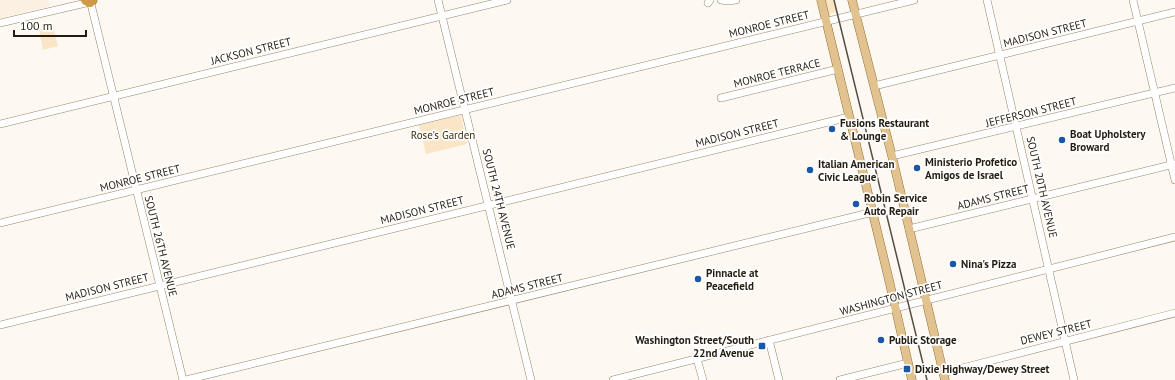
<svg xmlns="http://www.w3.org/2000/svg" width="1175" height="380" viewBox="0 0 1175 380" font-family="'PT Sans',sans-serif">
  <rect width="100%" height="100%" fill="#fdf9f2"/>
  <path fill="#fbf0e1" d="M0 0H48L50 6 0 18Z"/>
  <path fill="#fbe5c7" d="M825 0H834L837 12 829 14Z
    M53 26 58 46 43 50 39 30Z
    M461 115 467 144 426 154 419 125Z"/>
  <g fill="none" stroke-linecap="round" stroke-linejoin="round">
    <g stroke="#998467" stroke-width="8">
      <path id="minor" d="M90 0 183 380
        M438 0 531 380
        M721 0 728 1 736 0
        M987 0 1074 380
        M1133 0 1175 180
        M708 3 710 0
        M0 23 90 2
        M874 86 1175 12
        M721 98 838 69
        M0 124 507 0
        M892 156 1175 88
        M0 223 914 0
        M909 229 1175 164
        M0 325 849 117
        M769 340 779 380
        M697 359 703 380
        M943 373 1175 313
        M186 380 873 212
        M613 380 1175 237
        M840 380 908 363"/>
    </g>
    <g stroke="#936e31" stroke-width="9">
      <path id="major" d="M821 0 889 280 912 380
        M852 0 892 156 945 380"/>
    </g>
    <g stroke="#936e31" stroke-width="11">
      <path id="highway" d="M86 0 90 2 92 0"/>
    </g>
    <use href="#minor" stroke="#fff" stroke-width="7"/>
    <use href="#major" stroke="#e2c28e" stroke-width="8"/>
    <use href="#highway" stroke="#cf9a43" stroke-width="10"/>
    <path stroke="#544d42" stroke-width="1.5" d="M834 0 927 380"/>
  </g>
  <g fill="#1a57a8" stroke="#fff" stroke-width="1.5">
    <circle cx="832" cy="129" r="4"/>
    <circle cx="1062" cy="140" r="4"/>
    <circle cx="917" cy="168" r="4"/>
    <circle cx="810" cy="170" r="4"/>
    <circle cx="856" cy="204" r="4"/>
    <circle cx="953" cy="264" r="4"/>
    <circle cx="698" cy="279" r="4"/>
    <circle cx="881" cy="340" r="4"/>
    <rect x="758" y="342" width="8" height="8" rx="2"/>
    <rect x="903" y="365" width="8" height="8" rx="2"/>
  </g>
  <g text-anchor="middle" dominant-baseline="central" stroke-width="3.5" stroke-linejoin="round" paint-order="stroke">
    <g font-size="11" fill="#241c10" stroke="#fff">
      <text transform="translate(769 24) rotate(-14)">MONROE STREET</text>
      <text transform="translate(1045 33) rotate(-14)">MADISON STREET</text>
      <text transform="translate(251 51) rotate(-14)">JACKSON STREET</text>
      <text transform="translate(777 73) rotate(-14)">MONROE TERRACE</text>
      <text transform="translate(454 101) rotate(-14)">MONROE STREET</text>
      <text transform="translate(1031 112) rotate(-14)">JEFFERSON STREET</text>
      <text transform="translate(737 133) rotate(-14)">MADISON STREET</text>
      <text transform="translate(140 178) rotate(-14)">MONROE STREET</text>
      <text transform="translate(1042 187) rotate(77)">SOUTH 20TH AVENUE</text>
      <text transform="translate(993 197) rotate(-14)">ADAMS STREET</text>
      <text transform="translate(499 199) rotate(76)">SOUTH 24TH AVENUE</text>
      <text transform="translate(422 210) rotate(-14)">MADISON STREET</text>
      <text transform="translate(161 246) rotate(76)">SOUTH 26TH AVENUE</text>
      <text transform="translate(527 286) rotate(-14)">ADAMS STREET</text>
      <text transform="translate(107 287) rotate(-14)">MADISON STREET</text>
      <text transform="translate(891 298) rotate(-15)">WASHINGTON STREET</text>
      <text transform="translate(1056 332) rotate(-14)">DEWEY STREET</text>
    </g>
    <g font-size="11" font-weight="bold" fill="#241c10" stroke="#fff" text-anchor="start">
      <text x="840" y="123">Fusions Restaurant<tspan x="840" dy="13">&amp; Lounge</tspan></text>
      <text x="1070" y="134">Boat Upholstery<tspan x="1070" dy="13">Broward</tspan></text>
      <text x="925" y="162">Ministerio Profetico<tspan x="925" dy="13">Amigos de Israel</tspan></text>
      <text x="818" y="164">Italian American<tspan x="818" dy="13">Civic League</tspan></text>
      <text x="864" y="198">Robin Service<tspan x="864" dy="13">Auto Repair</tspan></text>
      <text x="961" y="264">Nina's Pizza</text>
      <text x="706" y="273">Pinnacle at<tspan x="706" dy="13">Peacefield</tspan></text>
      <text x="754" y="340" text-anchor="end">Washington Street/South<tspan x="754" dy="13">22nd Avenue</tspan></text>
      <text x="889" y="340">Public Storage</text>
      <text x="915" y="369">Dixie Highway/Dewey Street</text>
    </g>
    <g font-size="11" fill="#3d2b0d" stroke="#fff">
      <text x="443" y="135">Rose's Garden</text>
    </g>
  </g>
  <path d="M14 30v6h72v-6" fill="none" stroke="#241c10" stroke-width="2"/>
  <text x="20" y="30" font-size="12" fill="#241c10" stroke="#ffffff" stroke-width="3" paint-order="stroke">100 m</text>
</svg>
